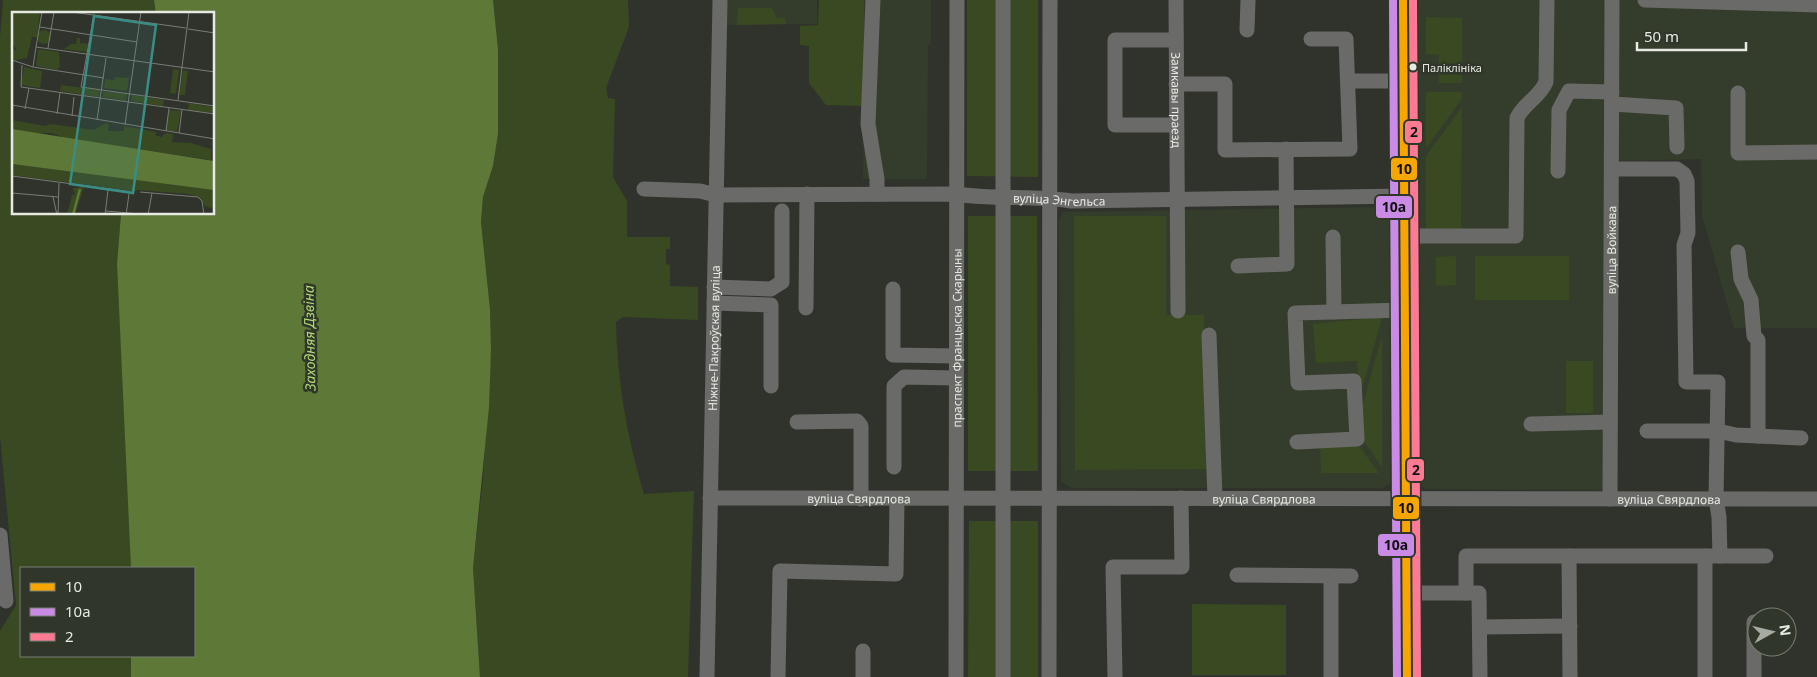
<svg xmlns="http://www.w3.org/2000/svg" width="1817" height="677" viewBox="0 0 1817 677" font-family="'Noto Sans',sans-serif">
  <rect width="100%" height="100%" fill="#30332c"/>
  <path fill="#343d2b" d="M727 0H817V24L726 25Z
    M827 0H931V45H928L927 179H863L864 106 832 103Z
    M1414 0H1817V328H1734L1702 215 1701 159 1618 161 1615 490 1426 489 1415 481Z
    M1386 207 1390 208 1394 215V476L1390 484 1382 488H1072L1061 482 1059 220 1063 212Z"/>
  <path fill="#394922" d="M3 0H154L156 14H14V214H121L117 264 131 552V568H21V656H131V677H0V631L16 605 0 436V37Z
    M493 0H628L629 27 606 88 608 98 615 99 613 177 627 201V237H670V249H666V264L670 265V286L698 287V320L623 317 616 322C617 380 627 438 644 494L694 491 688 677H480L473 568 483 478 491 349 490 309 481 222 483 197 493 166 498 134V49Z
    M819 0H864V106L826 105 809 83V46L800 45V26L818 25Z
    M967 0H1038V177L967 176Z
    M738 8H772L777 18H785L786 24 737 25Z
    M1426 17 1462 18V83H1439V55L1426 54Z
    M1426 92H1462V99L1426 148Z
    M1462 107 1461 229H1426V156Z
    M968 216H1037L1038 471H968Z
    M1074 216H1166V315H1204L1209 469 1075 470Z
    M1456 256V285L1436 286V257Z
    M1475 256H1569V300H1475Z
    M1381 317V322L1359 399 1357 361 1316 363 1313 324Z
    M1382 336V467L1363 440 1361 411Z
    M1566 361H1593V413H1566Z
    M1357 443 1379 473H1321L1320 444Z
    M969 521H1038V677H968Z
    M1192 604 1286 605V675H1192Z"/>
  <path fill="#5e7837" d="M154 0H493L498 49V134L493 166 483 197 481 222 490 309 491 349 489 407 473 568 480 677H131V656H194V568H131L117 264 121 214H214V14H156Z"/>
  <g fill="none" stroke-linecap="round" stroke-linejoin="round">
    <g stroke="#6a6b68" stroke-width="15">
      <path d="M873 0 868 124 877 179V194"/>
      <path d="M1003 0V677"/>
      <path id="s1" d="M1176 0 1178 311"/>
      <path d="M1645 0 1817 5"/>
      <path d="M1247 30 1248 0"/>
      <path d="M1176 40H1115V125H1176"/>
      <path d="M1349 81H1404"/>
      <path d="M1176 84H1225V150L1350 149 1346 39H1311"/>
      <path d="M1738 93V153L1817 152"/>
      <path d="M1612 104 1676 108 1677 147"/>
      <path d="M1612 169H1677L1684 174 1687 181 1688 233 1684 245 1686 382H1718L1716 499 1719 517 1720 556"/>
      <path d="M1558 171 1559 110 1569 91 1612 92"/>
      <path id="s2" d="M644 189 700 191 716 195 956 194C994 200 1033 195 1071 201L1405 196"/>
      <path d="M1405 236H1516L1517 118C1524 103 1539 98 1546 82L1547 0"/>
      <path d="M1333 237 1334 312"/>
      <path d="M1738 252 1741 279 1751 300 1754 336 1758 340V436"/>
      <path d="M1238 266 1287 264 1286 149"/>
      <path d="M714 287 771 289 782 282V211"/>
      <path d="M893 289V355L956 356"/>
      <path d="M714 303 771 305V386"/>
      <path d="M806 308 807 194"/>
      <path d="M1209 335 1215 498"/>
      <path d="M797 422 857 421 861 426V499"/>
      <path d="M1531 424 1610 422"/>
      <path d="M1647 431H1718L1736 435 1801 438"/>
      <path d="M1297 442 1357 439 1354 381 1298 383 1295 313 1405 310"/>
      <path d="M894 467V386L904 377 956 378"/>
      <path id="s3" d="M710 498 1817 499"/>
      <path id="s4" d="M1610 499 1612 0"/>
      <path d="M0 535 6 601"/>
      <path d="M1569 556 1570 677"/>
      <path d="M1705 556V677"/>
      <path d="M1237 575 1351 576"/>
      <path d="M1331 576V677"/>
      <path d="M1407 593H1479L1480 677"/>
      <path d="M1466 593V556H1766"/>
      <path d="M1480 627 1570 626"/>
      <path id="s5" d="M707 677 720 0"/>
      <path d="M778 677 780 571 896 574 897 500"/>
      <path d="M863 677V651"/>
      <path id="s6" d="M956 677 957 0"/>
      <path d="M1049 677 1050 0"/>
      <path d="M1115 677 1113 567H1182L1181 498"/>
      <path d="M1754 677V622"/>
    </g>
    <path stroke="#6a6c67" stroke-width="19" d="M1403 0 1407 677"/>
    <g stroke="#303629" stroke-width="11">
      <path id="bus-1" d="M1403 0 1407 677"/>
    </g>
    <g stroke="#303629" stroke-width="11">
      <path id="bus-2" d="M1393 0 1397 677"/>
    </g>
    <g stroke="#303629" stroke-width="11">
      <path id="bus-3" d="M1413 0 1417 677"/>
    </g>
    <use href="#bus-1" stroke="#f7a600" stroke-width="8"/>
    <use href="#bus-2" stroke="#ca8be6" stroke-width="8"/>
    <use href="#bus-3" stroke="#fe7a93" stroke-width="8"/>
  </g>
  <circle fill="#e6eae2" stroke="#303629" stroke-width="2" cx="1413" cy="67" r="4.5"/>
  <g text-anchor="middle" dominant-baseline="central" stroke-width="5" stroke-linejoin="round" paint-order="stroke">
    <g font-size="11" fill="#e6eae2" stroke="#303629" text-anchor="start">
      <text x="1422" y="67">Паліклініка</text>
    </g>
    <g font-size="12" fill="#e6eae2" stroke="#303629">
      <text stroke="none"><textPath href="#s1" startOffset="100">Замкавы праезд</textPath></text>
      <text stroke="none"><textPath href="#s2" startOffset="416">вуліца Энгельса</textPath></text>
      <text stroke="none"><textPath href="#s4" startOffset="249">вуліца Войкава</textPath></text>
      <text stroke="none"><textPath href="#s5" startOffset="339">Ніжне-Пакроўская вуліца</textPath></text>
      <text stroke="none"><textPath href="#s6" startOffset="339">праспект Францыска Скарыны</textPath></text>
      <text stroke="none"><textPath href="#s3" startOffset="149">вуліца Свярдлова</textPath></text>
      <text stroke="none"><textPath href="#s3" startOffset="554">вуліца Свярдлова</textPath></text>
      <text stroke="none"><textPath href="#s3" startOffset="959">вуліца Свярдлова</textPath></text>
    </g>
    <g font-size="14" font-style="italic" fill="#b1db78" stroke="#303629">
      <text transform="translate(309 338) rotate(-91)">Заходняя Дзвіна</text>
    </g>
  </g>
  <g transform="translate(12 12)">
    <rect width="202" height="202" fill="#30332c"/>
    <path d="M0 0H28L25 25H20L15 46 3 48 0 46V39L5 37 0 32ZM25 25a7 7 0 1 1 14 0a7 7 0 1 1-14 0ZM65 26H68V31L76 32 75 40 52 37 59 32H64ZM26 37 47 40 48 55 45 58 24 54ZM12 55 30 59 28 76 9 73ZM161 57 167 58 164 82 158 81ZM171 58 176 59 173 83H167ZM103 65 117 66 115 79 92 76 93 67 102 68ZM49 73 88 78 87 85 48 79ZM91 79 115 82 114 89 91 85ZM120 83 152 88 151 94 119 89ZM177 91 202 95V101L176 98ZM157 98 169 99 165 120 154 118ZM0 108 33 114 38 112 82 118 94 111 97 112 96 119H112V114L144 120 143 123 149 125 154 121 161 122 160 130 179 131 199 137V148L53 126 39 121H14L0 117ZM0 152 196 175 202 178V197L193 194 187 185 176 182 126 178 117 182 114 178 0 163ZM72 175 63 202H55L60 183 63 182 61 176Z" fill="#394922"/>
    <path d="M0 117 202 149V178L0 152Z" fill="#5e7837"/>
    <path fill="none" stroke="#5e7837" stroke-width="2.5" d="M61 203 68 177"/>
    <path fill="none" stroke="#797c75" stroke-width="1" d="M30 0 24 35 203 60M60 0 174 16M82 3 69 75 203 94M28 15 125 30M176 17 203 21M36 36 42 0M0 48 21 55 92 66M10 53 9 75 203 102M21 55 24 35M170 55 177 0M166 88 170 55M0 93 203 127M13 97 17 76M45 102 48 81M60 104 62 85M85 108 94 46M113 113 129 0M154 119 157 96M167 121 170 98M0 164 114 179M128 180 186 185 190 189 192 203M0 181 46 185M41 185 45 203M94 199 139 203M46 203 47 171M93 203 96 178M114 203 117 182M136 203 140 181"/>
    <path fill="#3a8d85" fill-opacity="0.15" stroke="#3a8d85" stroke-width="2.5" d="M82 4 144 13 121 181 58 172Z"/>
    <rect width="202" height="202" fill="none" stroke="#e6eae2" stroke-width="2.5"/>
  </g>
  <g stroke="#303629" stroke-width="2">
    <rect x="1404" y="120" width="19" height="24" rx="5" fill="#fe7a93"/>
    <rect x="1390" y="157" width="28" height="24" rx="5" fill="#f7a600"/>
    <rect x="1375" y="195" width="38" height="24" rx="5" fill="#ca8be6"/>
    <rect x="1406" y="458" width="19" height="24" rx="5" fill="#fe7a93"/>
    <rect x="1392" y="496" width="28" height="24" rx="5" fill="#f7a600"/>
    <rect x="1377" y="533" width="38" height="24" rx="5" fill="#ca8be6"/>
  </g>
  <g font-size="14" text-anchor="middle" font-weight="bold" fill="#111">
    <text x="1414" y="137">2</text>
    <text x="1404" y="174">10</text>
    <text x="1394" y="212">10а</text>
    <text x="1416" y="475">2</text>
    <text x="1406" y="513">10</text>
    <text x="1396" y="550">10а</text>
  </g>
  <rect x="20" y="567" width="175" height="90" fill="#303629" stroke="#797e73"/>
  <rect x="30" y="583" width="25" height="8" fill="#f7a600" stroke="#797e73"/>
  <text x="65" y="592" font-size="15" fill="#e6eae2">10</text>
  <rect x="30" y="608" width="25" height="8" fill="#ca8be6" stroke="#797e73"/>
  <text x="65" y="617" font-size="15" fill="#e6eae2">10а</text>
  <rect x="30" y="633" width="25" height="8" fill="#fe7a93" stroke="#797e73"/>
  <text x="65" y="642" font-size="15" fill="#e6eae2">2</text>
  <g transform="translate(1772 632) rotate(82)"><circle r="24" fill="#303629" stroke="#797e73"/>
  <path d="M0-4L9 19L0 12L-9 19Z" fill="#a6aaa2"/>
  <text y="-8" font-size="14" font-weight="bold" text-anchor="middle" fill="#e6eae2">N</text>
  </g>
  <path d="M1637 42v8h109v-8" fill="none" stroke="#e6eae2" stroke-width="2.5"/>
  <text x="1644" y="42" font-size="15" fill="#e6eae2" stroke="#303629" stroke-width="4" paint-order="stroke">50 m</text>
</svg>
